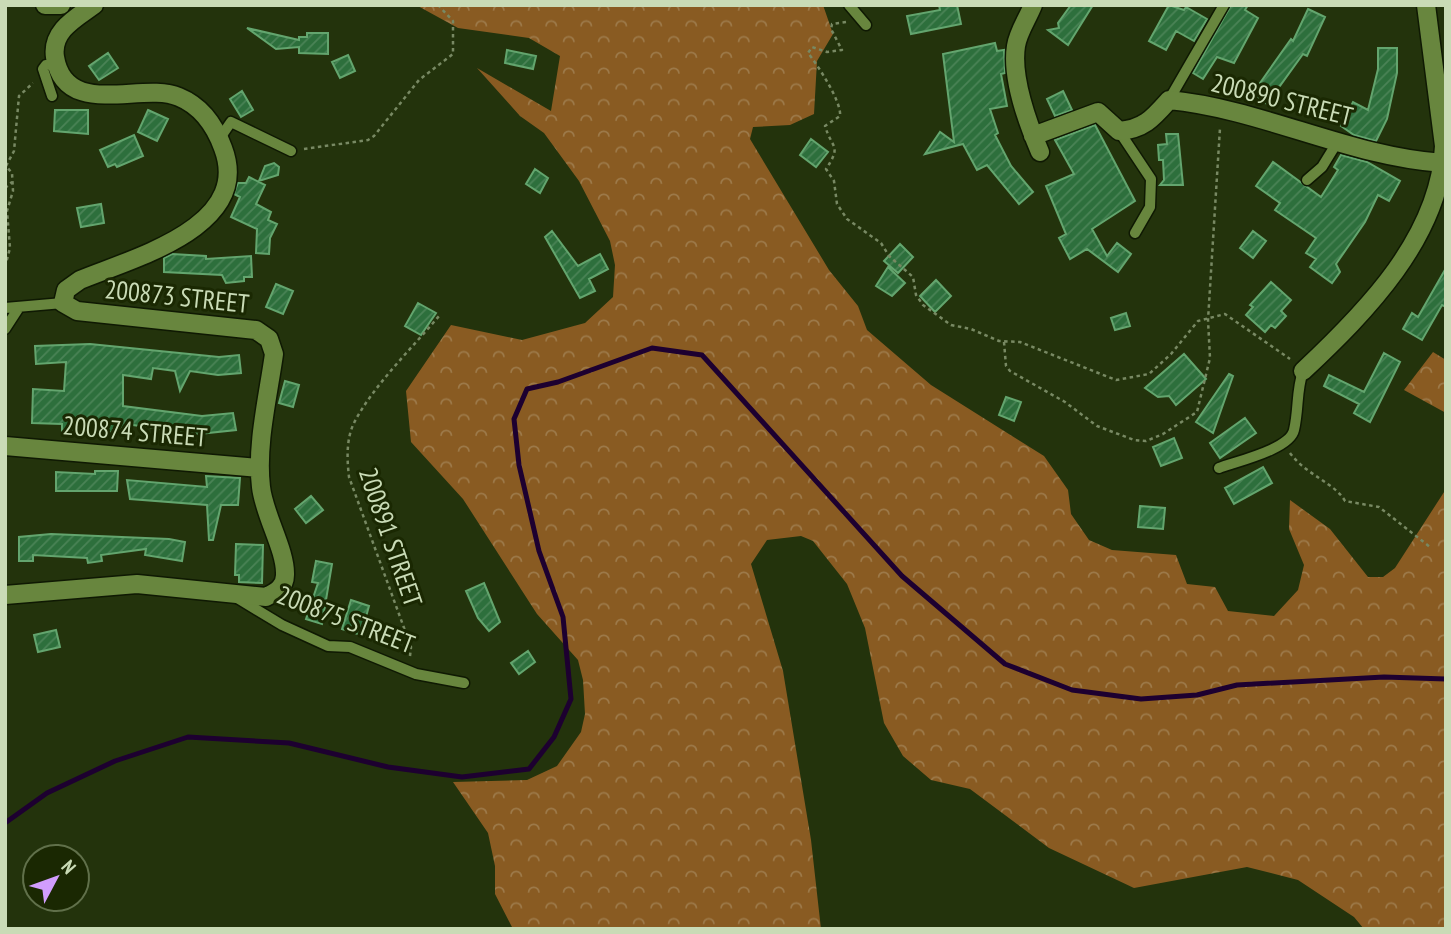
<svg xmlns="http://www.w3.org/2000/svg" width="1451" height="934" viewBox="0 0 1451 934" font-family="'PT Sans Narrow',sans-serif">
  <defs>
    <pattern id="forest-crowns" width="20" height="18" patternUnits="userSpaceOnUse" patternTransform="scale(1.75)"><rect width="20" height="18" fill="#895b22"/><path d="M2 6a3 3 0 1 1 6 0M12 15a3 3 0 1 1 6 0" fill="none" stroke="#9d7a4a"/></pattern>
    <pattern id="building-hatch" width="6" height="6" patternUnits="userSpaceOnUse" patternTransform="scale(1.75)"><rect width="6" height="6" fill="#2d6f3c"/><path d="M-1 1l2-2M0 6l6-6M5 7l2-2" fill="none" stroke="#4a8356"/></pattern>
  </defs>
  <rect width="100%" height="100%" fill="#23330c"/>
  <path fill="url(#forest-crowns)" d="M416 5H823L833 34 817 61 814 114 790 125 753 127 750 139 829 270 858 306 867 330 931 385 1044 456 1068 490 1071 514 1089 540 1112 550 1176 555 1187 584 1215 587 1228 611 1274 616 1298 590 1304 565 1289 529 1290 500 1330 529 1368 577H1383L1395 568 1446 489V929H1364L1354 917 1298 880 1247 867 1134 888 1049 848 970 789 931 780 903 756 884 723 865 628 847 584 813 541 801 536 767 540 751 564 783 671 811 840 821 929H513L495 894V866L488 833 453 782 527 780 557 766 581 732 585 714 583 680 578 660 537 614 463 499 411 442 406 391 451 325 522 340 585 323 613 297 615 265 610 241 579 181 544 133 520 116 477 68 551 111 560 56 529 38 458 28Z
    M1433 352 1446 360V413L1404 390Z"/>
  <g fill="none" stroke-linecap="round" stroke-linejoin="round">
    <path stroke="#1d0030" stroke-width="5" d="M5 823 47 793 115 761 188 737 289 743 388 767 462 777 529 769 554 737 571 699 563 617 539 551 519 465 514 419 527 389 558 382 652 348 702 355 902 576 1005 664 1072 690 1141 699 1197 695 1237 685 1384 677 1446 679"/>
  </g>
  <path fill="url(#building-hatch)" stroke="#63a56e" stroke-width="2" d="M939 5H957L961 24 911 34 907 16 940 10Z
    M1071 5H1093L1068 45 1048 30 1059 28 1058 23Z
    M1169 5 1184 10 1186 7 1207 19 1194 41 1176 31 1166 50 1149 41Z
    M1231 5H1248L1245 10 1258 18 1234 63 1217 57 1203 79 1193 73Z
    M1308 9 1325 17 1307 56 1303 54 1267 104 1253 93 1291 39 1293 41Z
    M247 28 299 40V37H307V33H328V54L299 53V47L276 49Z
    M995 43 997 51 1004 50 1005 73 1001 74 1007 106 990 109 998 133 995 135 1011 166 1033 192 1019 204 987 165 977 170 963 144 925 154 940 132 954 142 943 54Z
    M1378 48H1397V73L1387 119 1376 141 1354 135 1341 126 1353 102 1368 110 1378 69Z
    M507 50 536 56 533 69 505 63Z
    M108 53 118 68 99 80 89 66Z
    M348 55 355 71 340 78 332 62Z
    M242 91 253 110 241 117 230 99Z
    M1063 91 1072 110 1055 116 1047 99Z
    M55 110H88V134L54 131Z
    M148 110 168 119 157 141 138 132Z
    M1095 125 1135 201 1092 229 1107 256 1117 243 1131 254 1118 272 1087 249 1070 259 1059 238 1066 234 1046 186 1074 174 1055 140Z
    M1166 134H1178L1183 185H1160L1164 180 1163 160H1159L1158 145 1167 144Z
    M134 135 143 156 117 167 115 164 108 167 100 150Z
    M811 139 828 152 816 167 800 155Z
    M1341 155 1367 162 1400 181 1389 201 1378 195 1365 222 1336 264 1340 272 1332 283 1310 267 1316 259 1306 253 1316 238 1275 210 1280 203 1256 186 1273 162 1321 197 1338 170 1334 167Z
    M274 163 279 167 278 175 259 181 265 166Z
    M535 169 548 178 540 193 526 184Z
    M249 177 265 185 256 204 271 212 268 220 277 224 270 238 269 254 256 253 257 229 231 217 240 197 234 194 236 188 238 183H246Z
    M101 204 104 223 81 227 77 208Z
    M552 231 578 266 600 254 608 269 589 279 595 291 580 298 545 237Z
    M1253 231 1266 241 1253 258 1240 248Z
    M900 244 913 257 898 273 884 261Z
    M172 254 206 256V259L251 256 252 277H244V281L226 283 222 275 164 272V258Z
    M888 267 905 283 892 296 876 286Z
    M1446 268V307L1442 305 1422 340 1403 329 1412 313 1418 317Z
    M936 280 951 296 935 312 920 296Z
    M1271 282 1291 300 1281 311 1286 316 1275 328 1271 325 1265 332 1246 315 1253 307 1250 305Z
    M276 284 293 291 283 314 266 307Z
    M418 303 436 313 421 335 405 326Z
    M1126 313 1130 326 1115 330 1111 318Z
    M90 344 219 357 239 355 241 373 218 375 190 371 180 391 175 371 153 368 151 379 123 375V406L202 416 233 413 236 430 199 434 125 424V428L113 429V432L75 429 74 432 62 431V424L32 423 33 389 64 391 66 362 36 364 35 346Z
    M1384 353 1400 362 1370 422 1354 413 1359 404 1324 386 1329 375 1364 392Z
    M1184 354 1206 379 1176 405 1169 396 1158 397 1145 388Z
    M1229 374 1233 376 1213 433 1196 422Z
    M285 381 299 385 293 407 279 403Z
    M1006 397 1021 402 1014 421 999 415Z
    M1245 418 1256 433 1220 458 1210 443Z
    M1174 438 1182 458 1161 466 1153 447Z
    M1263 467 1272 483 1234 504 1225 488Z
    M95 471H118L117 491H56V472L95 474Z
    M206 476 240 478 238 505H221L213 540H209L207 505 130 499 127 480 207 487Z
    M311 496 323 510 306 523 295 509Z
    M1140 506 1165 508 1163 529 1138 527Z
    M51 534 169 539 185 542 182 561 145 555 146 549 101 555 102 561 88 563 87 558 33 555V561H19V537Z
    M236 544 263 545 262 583 239 582V575H235Z
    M316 561 332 564 322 624 306 619 318 583 312 582Z
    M484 583 500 622 489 631 478 618 466 591Z
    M351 600 369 606 361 635 342 629Z
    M56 630 60 647 38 652 34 635Z
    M528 651 535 662 519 674 511 663Z"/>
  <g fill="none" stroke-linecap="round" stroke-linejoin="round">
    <g stroke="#0f1903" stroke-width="13">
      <path id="service" d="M849 5 866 25
        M52 96 43 69 46 65 57 64
        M1169 100 1224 5
        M1119 131 1151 179 1150 207 1135 233
        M220 138 231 122 291 151
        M1307 180 1322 167 1338 141
        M5 308 63 303
        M5 329 18 309
        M1219 468C1238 461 1290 449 1294 430 1299 408 1296 392 1303 371
        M234 596 282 625 328 646 350 647 416 674 464 683"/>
    </g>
    <g stroke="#0f1903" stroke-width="21">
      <path id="minor" d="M45 5H61
        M1033 5C1028 18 1018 32 1016 46 1011 77 1028 124 1040 152
        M1033 136 1098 112 1119 131C1144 129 1153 118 1169 100 1262 109 1350 157 1443 163
        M1303 371C1366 312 1440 237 1444 146L1426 5
        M5 446 259 468
        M5 595 137 584 266 597C276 592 285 587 285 575 286 550 264 515 261 487 256 445 268 397 274 354L269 339 256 330 77 311 63 303 66 290 80 280C133 258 253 227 223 148 215 126 201 106 179 97 142 81 65 120 55 57 51 31 76 18 94 5"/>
    </g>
    <path stroke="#788963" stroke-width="2.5" stroke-dasharray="3.5 3.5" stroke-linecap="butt" d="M846 22 832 24 831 29 842 50 827 52 812 47 808 53C817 64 842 102 840 116L825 126C832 149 842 145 826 169L834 181 837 204 847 219 881 243 889 256 913 277 916 295 923 305 951 325 971 329 999 341 1020 342 1116 380 1149 374 1171 354 1198 321 1225 314 1290 359
      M304 149 368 140 374 136 419 80 453 54V21L438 5
      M5 188 12 182
      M5 267 10 248 7 211 13 191 12 173 6 166 14 151 19 96 33 83
      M1004 342 1006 366 1010 371 1065 402 1097 426 1134 440 1146 441 1163 434 1197 412 1210 358 1208 320 1220 128
      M1290 453C1306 475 1335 483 1345 501L1379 507 1430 547
      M410 656 411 647 349 477C347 460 346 439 354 423 372 387 413 347 439 316"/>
    <use href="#service" stroke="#68863e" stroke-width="10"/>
    <use href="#minor" stroke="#68863e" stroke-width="18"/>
  </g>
  <g text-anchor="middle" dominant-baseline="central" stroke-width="6" stroke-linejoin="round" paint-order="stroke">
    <g font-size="26" fill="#c9dbb6" stroke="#1a2802">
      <text transform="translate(1282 99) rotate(14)">200890 STREET</text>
      <text transform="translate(177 296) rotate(6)">200873 STREET</text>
      <text transform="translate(135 431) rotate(5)">200874 STREET</text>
      <text transform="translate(391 537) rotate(71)">200891 STREET</text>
      <text transform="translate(346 619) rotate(21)">200875 STREET</text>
    </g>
  </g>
  <rect width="1451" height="934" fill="none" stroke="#c9dbb6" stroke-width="14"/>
  <g transform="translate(56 878) rotate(49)"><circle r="33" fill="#1a2802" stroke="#60704a" stroke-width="2"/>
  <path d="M0-5L12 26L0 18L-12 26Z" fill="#d19dfe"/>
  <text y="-10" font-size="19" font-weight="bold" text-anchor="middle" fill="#c9dbb6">N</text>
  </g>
</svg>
